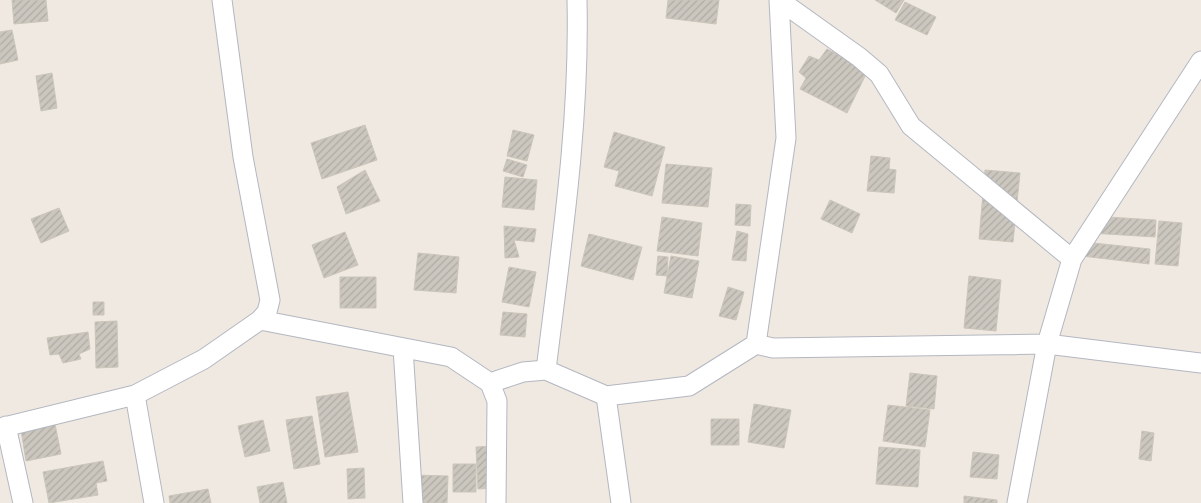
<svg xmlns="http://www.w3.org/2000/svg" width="1201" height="503" viewBox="0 0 1201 503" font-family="Barlow,sans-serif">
  <defs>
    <pattern id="building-hatch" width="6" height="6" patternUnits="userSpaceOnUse" patternTransform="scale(1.25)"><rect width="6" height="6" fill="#cbc7bf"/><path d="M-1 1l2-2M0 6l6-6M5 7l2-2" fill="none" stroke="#afaba4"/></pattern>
  </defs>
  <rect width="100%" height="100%" fill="#efe9e1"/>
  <path fill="url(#building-hatch)" stroke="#cbc5ba" d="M12 0H46L48 21 14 24Z
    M668 0H719L716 24 666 18Z
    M875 0H904L896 13Z
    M905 2 936 17 927 35 895 20Z
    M12 30 18 60 0 64V32Z
    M827 49 868 70 847 113 800 89 806 78 799 72 809 56 819 60Z
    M52 73 57 108 41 111 36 76Z
    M365 125 377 160 322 179 311 143Z
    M513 130 534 135 527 161 507 156Z
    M614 132 665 147 652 196 615 186 619 171 604 167Z
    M871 156 890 158 889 169 896 170 894 193 867 191Z
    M507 159 527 165 523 177 503 171Z
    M666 164 712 168 708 207 662 203Z
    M365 170 380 201 346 214 337 187Z
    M985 170 1020 173 1013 242 979 239Z
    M505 177 537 180 534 210 502 207Z
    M830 200 860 214 852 233 821 219Z
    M736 204 751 205 750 226 735 225Z
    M59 208 69 231 41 243 31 219Z
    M1091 216 1156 220 1155 237 1090 233Z
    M662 217 702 223 698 256 657 251Z
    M1159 221 1182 223 1178 266 1155 264Z
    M504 226 536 229 534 242 514 240 519 257 505 258Z
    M737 231 748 234 746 261 732 260Z
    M345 232 358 265 324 278 312 245Z
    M589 234 642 247 633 280 581 266Z
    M1084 242 1150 249 1149 264 1082 256Z
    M418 253 459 257 456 293 414 290Z
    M658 256 668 257 667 276 656 275Z
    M671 256 699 261 692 298 664 293Z
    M509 267 536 272 529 307 502 302Z
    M969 276 1001 280 996 331 964 328Z
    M340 277H376V308H340Z
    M728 287 744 292 736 320 719 316Z
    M93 302H104V315H93Z
    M503 312 527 314 525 337 500 335Z
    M117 321 118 367 96 368 95 322Z
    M88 332 90 349 79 354 81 359 63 363 59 354 50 355 47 338Z
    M910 373 937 376 934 409 906 406Z
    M348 392 358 452 325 457 316 397Z
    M754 404 791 410 784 448 748 442Z
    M888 405 930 410 925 447 883 441Z
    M312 416 320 464 294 469 286 420Z
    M711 419H739V445H711Z
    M263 420 270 451 245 457 238 426Z
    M55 424 61 454 26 461 21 430Z
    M1142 431 1154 433 1151 461 1139 459Z
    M494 446 496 488 478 489 476 447Z
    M879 447 920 450 918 487 876 484Z
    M973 452 999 455 997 479 970 477Z
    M103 461 107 481 96 483 98 495 49 503 43 472Z
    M453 464H476V492H453Z
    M364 468 365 498 348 499 347 469Z
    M414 475 448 476 447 503H414Z
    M283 482 287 503H260L257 487Z
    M208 489 211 503H170L169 496Z
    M964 496 997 500V503H964Z"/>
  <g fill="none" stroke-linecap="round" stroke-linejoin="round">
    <g stroke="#b4b7c1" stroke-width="21">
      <path id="street" d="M779 0 859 57 879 74 911 126 1072 259
        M260 320 451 357 490 383 497 401 496 503
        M756 344 786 138 779 0
        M403 348 413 503
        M546 370C561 247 580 124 577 0
        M490 383 523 372 546 370 606 396 689 386 756 344 773 348 1047 344 1201 363
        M135 395 154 503
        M606 396 621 503
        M6 426 23 503
        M0 428 135 395 204 359 260 320 267 312 270 300 243 157 222 0
        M1017 503 1047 344 1072 259 1201 61"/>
    </g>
    <use href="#street" stroke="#fff" stroke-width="19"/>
  </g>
</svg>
